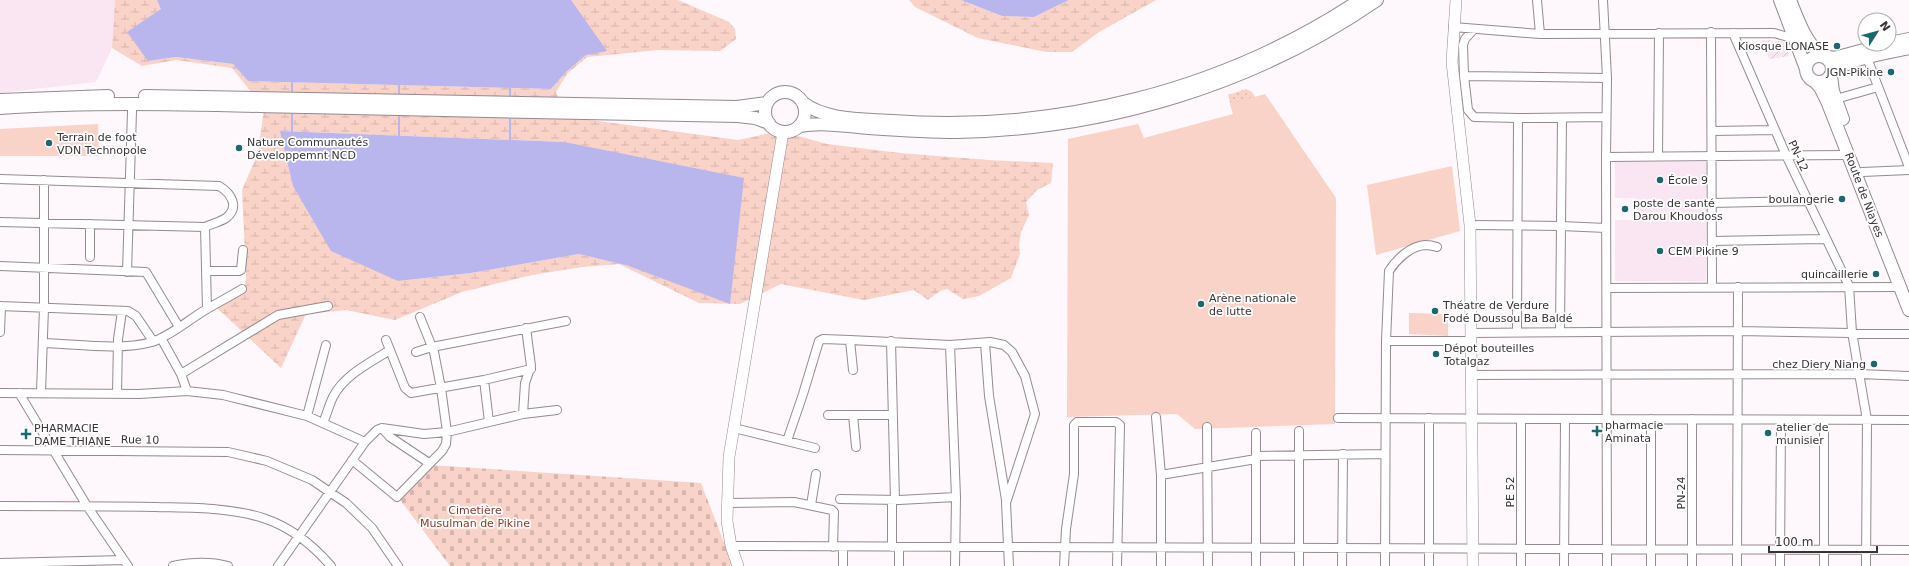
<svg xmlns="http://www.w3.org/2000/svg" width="1909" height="566" viewBox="0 0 1909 566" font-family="'DejaVu Sans',sans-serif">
  <defs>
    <pattern id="industrial-furrows" width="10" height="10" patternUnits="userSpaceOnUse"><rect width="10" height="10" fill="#fae6f2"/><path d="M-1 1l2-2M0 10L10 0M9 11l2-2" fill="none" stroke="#d7c6d0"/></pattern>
    <pattern id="grass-dots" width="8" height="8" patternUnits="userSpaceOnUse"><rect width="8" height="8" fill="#f9d2c8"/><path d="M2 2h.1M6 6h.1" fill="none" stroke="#d6b5ac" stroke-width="1.8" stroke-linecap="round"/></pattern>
    <pattern id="wetland-marsh" width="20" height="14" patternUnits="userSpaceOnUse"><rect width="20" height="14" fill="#f9d2c8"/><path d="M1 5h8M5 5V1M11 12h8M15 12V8" fill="none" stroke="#d6b5ac"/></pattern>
    <pattern id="cemetery-stones" width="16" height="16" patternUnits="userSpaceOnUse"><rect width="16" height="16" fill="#f9d2c8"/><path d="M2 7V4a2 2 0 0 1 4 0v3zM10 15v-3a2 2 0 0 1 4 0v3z" fill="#d6b5ac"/></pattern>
  </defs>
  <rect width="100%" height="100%" fill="#fef7fb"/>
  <path fill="#fae6f2" d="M0 0H115L112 48 96 82 0 93Z
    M1615 162H1706V281H1615V220H1635V198H1615Z"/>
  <path fill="url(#industrial-furrows)" d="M1761 40 1784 41 1790 56 1769 59Z"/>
  <path fill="url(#grass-dots)" d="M1246 89 1252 92 1255 97 1236 123 1228 95Z"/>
  <path fill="url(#wetland-marsh)" fill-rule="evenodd" d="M115 0H157L161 8 148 61 176 57 233 64 248 81 551 89 566 72 586 55 571 0H678L729 22 735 29 736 39 720 51 658 50 587 57 567 74 556 92 561 105 576 118 738 140 780 131 827 144 900 153 988 160 1053 163 1051 183 1037 190 1026 202 1029 215 1021 232 1019 245 1020 254 1011 278 979 296 963 299 947 289 940 291 928 300 914 290 864 300 781 284 740 304 699 303 619 264 582 267 532 275 462 292 395 320 346 310 306 314 281 368 216 307 245 292 246 273 242 190 258 153 264 108 232 68 176 60 142 66 112 48ZM280 131 564 142 629 266 579 254 471 273 398 281Z
    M909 0H961L1002 16 1034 17 1069 0H1156L1099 32 1072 52H1046L978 38 915 7Z"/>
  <path fill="url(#cemetery-stones)" d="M430 465 701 483 733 566H450L398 497Z"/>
  <path fill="#f9d2c8" d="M1265 94 1336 198 1335 424 1195 429 1177 414 1067 417 1068 139 1138 124 1144 138 1233 114 1230 104Z
    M98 124 99 156H0V129Z
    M1452 166 1460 231 1376 255 1367 185Z
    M1409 313 1448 314V336L1409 334Z"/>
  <path fill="#b8b6ec" d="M157 0H571L607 51 586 55 566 72 551 89 248 81 233 64 176 57 148 61 127 32 161 9Z
    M961 0H1069L1034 17 1002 16Z
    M280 131 564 142 744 178 730 304 629 266 579 254 471 273 398 281 331 251 293 186Z"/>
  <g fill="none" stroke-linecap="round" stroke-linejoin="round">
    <path stroke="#b8b6ec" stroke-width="2" d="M292 83V91
      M510 88V96
      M399 94V85
      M292 114V132
      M510 119V140
      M399 136V117"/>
    <g stroke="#958a91" stroke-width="10">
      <path id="minor" d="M1537 0 1540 34
        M1603 0 1607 78 1606 157 1607 566
        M1453 27 1540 34 1774 33 1795 39
        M1474 29 1465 39 1463 45 1464 76 1468 110 1474 117 1518 118 1606 117
        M1711 32 1712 287
        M1733 33 1786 155 1849 286 1852 332 1867 420 1866 566
        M1867 58 1909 167
        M1464 76 1607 78
        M1836 99 1878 87
        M1712 131 1775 130
        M1658 156 1659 33
        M1606 157 1848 155
        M1862 172 1909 170
        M0 179 219 186C231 193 240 207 226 218 220 222 211 224 205 227L0 222
        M1712 203 1807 201
        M1470 225 1561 226 1606 228
        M205 227 207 309
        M1712 241 1825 239
        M90 257V224
        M0 266 146 272 179 327
        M207 271H239L241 270 243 250
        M127 272 132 111
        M1607 288 1899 287
        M0 306 128 311 136 316 153 341
        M1517 331 1518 118
        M1560 331 1562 118
        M0 332 1 306
        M1471 333 1738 331 1909 334
        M161 338 181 374 187 391
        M386 340 405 388 411 393 484 380 531 369
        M850 340 950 345 990 342 1004 345 1012 352 1025 376 1035 414 1006 503 1009 566
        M891 341 895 500
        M1386 341H1471
        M43 343C76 344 120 351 152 342 170 336 186 322 202 312 215 304 229 297 242 289
        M985 343 989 396 1006 500
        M950 345 956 497 955 566
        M416 352 432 347 566 321
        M181 374 278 315 328 306
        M1471 375 1859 374 1909 376
        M484 380 489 422
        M41 392 44 308V180
        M0 393 139 394 187 391 223 395 307 416 365 442
        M19 393 87 506 128 566
        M117 394 118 339 122 311
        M523 414 557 410
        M828 415H893
        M853 415 856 447
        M307 416 326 345
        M1156 417 1161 475V566
        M1338 418 1909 420
        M1692 419V566
        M323 423C327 414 329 405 333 397 344 375 371 362 390 350
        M1207 427 1208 566
        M382 428 390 437 429 463
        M734 428 815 448
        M1256 433V566
        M787 441 803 394 819 341 823 339 850 340 853 370
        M0 450 228 452 267 461 312 480 346 503 372 528 398 566
        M1256 456 1385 454
        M352 460 397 497 442 451 446 444 447 432 441 388 434 352 420 317
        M1161 475 1256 459
        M840 499 899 500 956 497
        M892 500V547
        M727 503 794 502 832 510 834 512 833 547
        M811 505 816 474
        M0 506C52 506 103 506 155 507 191 508 228 507 263 518 291 527 312 544 331 566
        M731 546 1909 550
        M899 547V566
        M0 563 124 560
        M173 566C192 562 209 561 228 566
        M278 566 365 442 377 430 382 428 424 434 447 432 523 414 525 383 531 366 526 328
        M843 566V547
        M1064 566 1066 529 1074 474V425L1077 422H1116L1120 425 1117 566
        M1299 566V431
        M1342 566 1343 454
        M1385 566 1386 341 1389 271C1396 260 1410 246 1425 245 1429 245 1434 246 1437 247
        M1429 566V418
        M1521 566V419
        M1564 566 1565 419
        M1651 566V419
        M1737 566 1738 287
        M1780 566 1781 420
        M1824 566V420"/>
    </g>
    <g stroke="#958a91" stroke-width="12">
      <path id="tertiary" d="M1456 0 1452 62 1470 225 1473 566
        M738 566 731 546 727 521 729 457 783 132"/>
    </g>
    <g stroke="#958a91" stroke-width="14">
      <path id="secondary" d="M1780 0 1806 69
        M1790 0C1798 20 1805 41 1821 55
        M1889 43 1909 39
        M1806 69a13 13 0 1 1 26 0a13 13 0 1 1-26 0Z
        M1823 56 1834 58 1886 44
        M1832 73C1849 58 1887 53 1909 48
        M1831 76 1833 91 1843 119
        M1815 82 1820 87 1827 101 1909 310
        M765 112a20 20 0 1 1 40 0a20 20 0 1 1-40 0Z
        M145 96 737 107 767 103
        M0 100 108 96
        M802 102C826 121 863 119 892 121 1055 133 1223 91 1360 0
        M0 108C102 101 205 105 308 107 451 110 595 114 738 116L755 118 769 123
        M799 126C823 122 845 126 869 128 898 130 927 132 957 132 1105 129 1254 85 1377 0"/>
    </g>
    <use href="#minor" stroke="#fff" stroke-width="8"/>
    <use href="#tertiary" stroke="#fff" stroke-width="11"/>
    <use href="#secondary" stroke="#fff" stroke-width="12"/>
  </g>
  <g fill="#1c686f" stroke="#fff" stroke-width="1.5">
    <circle cx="1837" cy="46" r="4"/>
    <circle cx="1891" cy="72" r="4"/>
    <circle cx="49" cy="143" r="4"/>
    <circle cx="239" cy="148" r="4"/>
    <circle cx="1660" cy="180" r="4"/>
    <circle cx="1842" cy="199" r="4"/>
    <circle cx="1625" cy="209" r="4"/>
    <circle cx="1660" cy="251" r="4"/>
    <circle cx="1876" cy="274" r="4"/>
    <circle cx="1201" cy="304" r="4"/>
    <circle cx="1435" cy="311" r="4"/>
    <circle cx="1436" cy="354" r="4"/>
    <circle cx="1874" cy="364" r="4"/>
    <path d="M1595 425h4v4h4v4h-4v4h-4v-4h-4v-4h4z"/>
    <circle cx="1768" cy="433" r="4"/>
    <path d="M24 428h4v4h4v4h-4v4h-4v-4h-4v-4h4z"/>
  </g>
  <g text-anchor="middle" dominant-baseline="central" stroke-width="3.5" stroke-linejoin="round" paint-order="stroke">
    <g font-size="11" fill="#383436" stroke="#fff" text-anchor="start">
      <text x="1829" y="46" text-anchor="end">Kiosque LONASE</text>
      <text x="1883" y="72" text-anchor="end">JGN-Pikine</text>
      <text x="57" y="137">Terrain de foot<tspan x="57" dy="13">VDN Technopole</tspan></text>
      <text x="247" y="142">Nature Communautés<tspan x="247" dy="13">Développemnt NCD</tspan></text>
      <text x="1668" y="180">École 9</text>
      <text x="1834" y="199" text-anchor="end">boulangerie</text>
      <text x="1633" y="203">poste de santé<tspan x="1633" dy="13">Darou Khoudoss</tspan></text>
      <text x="1668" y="251">CEM Pikine 9</text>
      <text x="1868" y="274" text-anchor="end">quincaillerie</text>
      <text x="1209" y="298">Arène nationale<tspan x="1209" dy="13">de lutte</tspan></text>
      <text x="1443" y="305">Théatre de Verdure<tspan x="1443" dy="13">Fodé Doussou Ba Baldé</tspan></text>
      <text x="1444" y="348">Dépot bouteilles<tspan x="1444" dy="13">Totalgaz</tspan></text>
      <text x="1866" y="364" text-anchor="end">chez Diery Niang</text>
      <text x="1605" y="425">pharmacie<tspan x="1605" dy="13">Aminata</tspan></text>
      <text x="1776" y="427">atelier de<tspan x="1776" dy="13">munisier</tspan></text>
      <text x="34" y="428">PHARMACIE<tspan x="34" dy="13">DAME THIANE</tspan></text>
    </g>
    <g font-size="11" fill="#383436" stroke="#fff">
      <text transform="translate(1798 156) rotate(65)">PN-12</text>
      <text transform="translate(1864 195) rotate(69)">Route de Niayes</text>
      <text transform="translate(140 440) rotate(1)">Rue 10</text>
      <text transform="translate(1510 492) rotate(-90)">PE 52</text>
      <text transform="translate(1681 493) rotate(-90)">PN-24</text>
    </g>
    <g font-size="11" fill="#853c2a" stroke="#fff">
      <text x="475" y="510">Cimetière<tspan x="475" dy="13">Musulman de Pikine</tspan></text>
    </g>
  </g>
  <g transform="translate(1877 32) rotate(54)"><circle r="19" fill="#ffffff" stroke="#afaeaf"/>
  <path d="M0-3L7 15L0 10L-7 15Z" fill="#1c686f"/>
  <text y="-6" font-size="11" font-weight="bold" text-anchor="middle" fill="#383436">N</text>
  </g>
  <path d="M1769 546v6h108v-6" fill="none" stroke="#383436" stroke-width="2"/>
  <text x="1775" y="546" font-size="12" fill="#383436" stroke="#ffffff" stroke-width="3" paint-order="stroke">100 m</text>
</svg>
